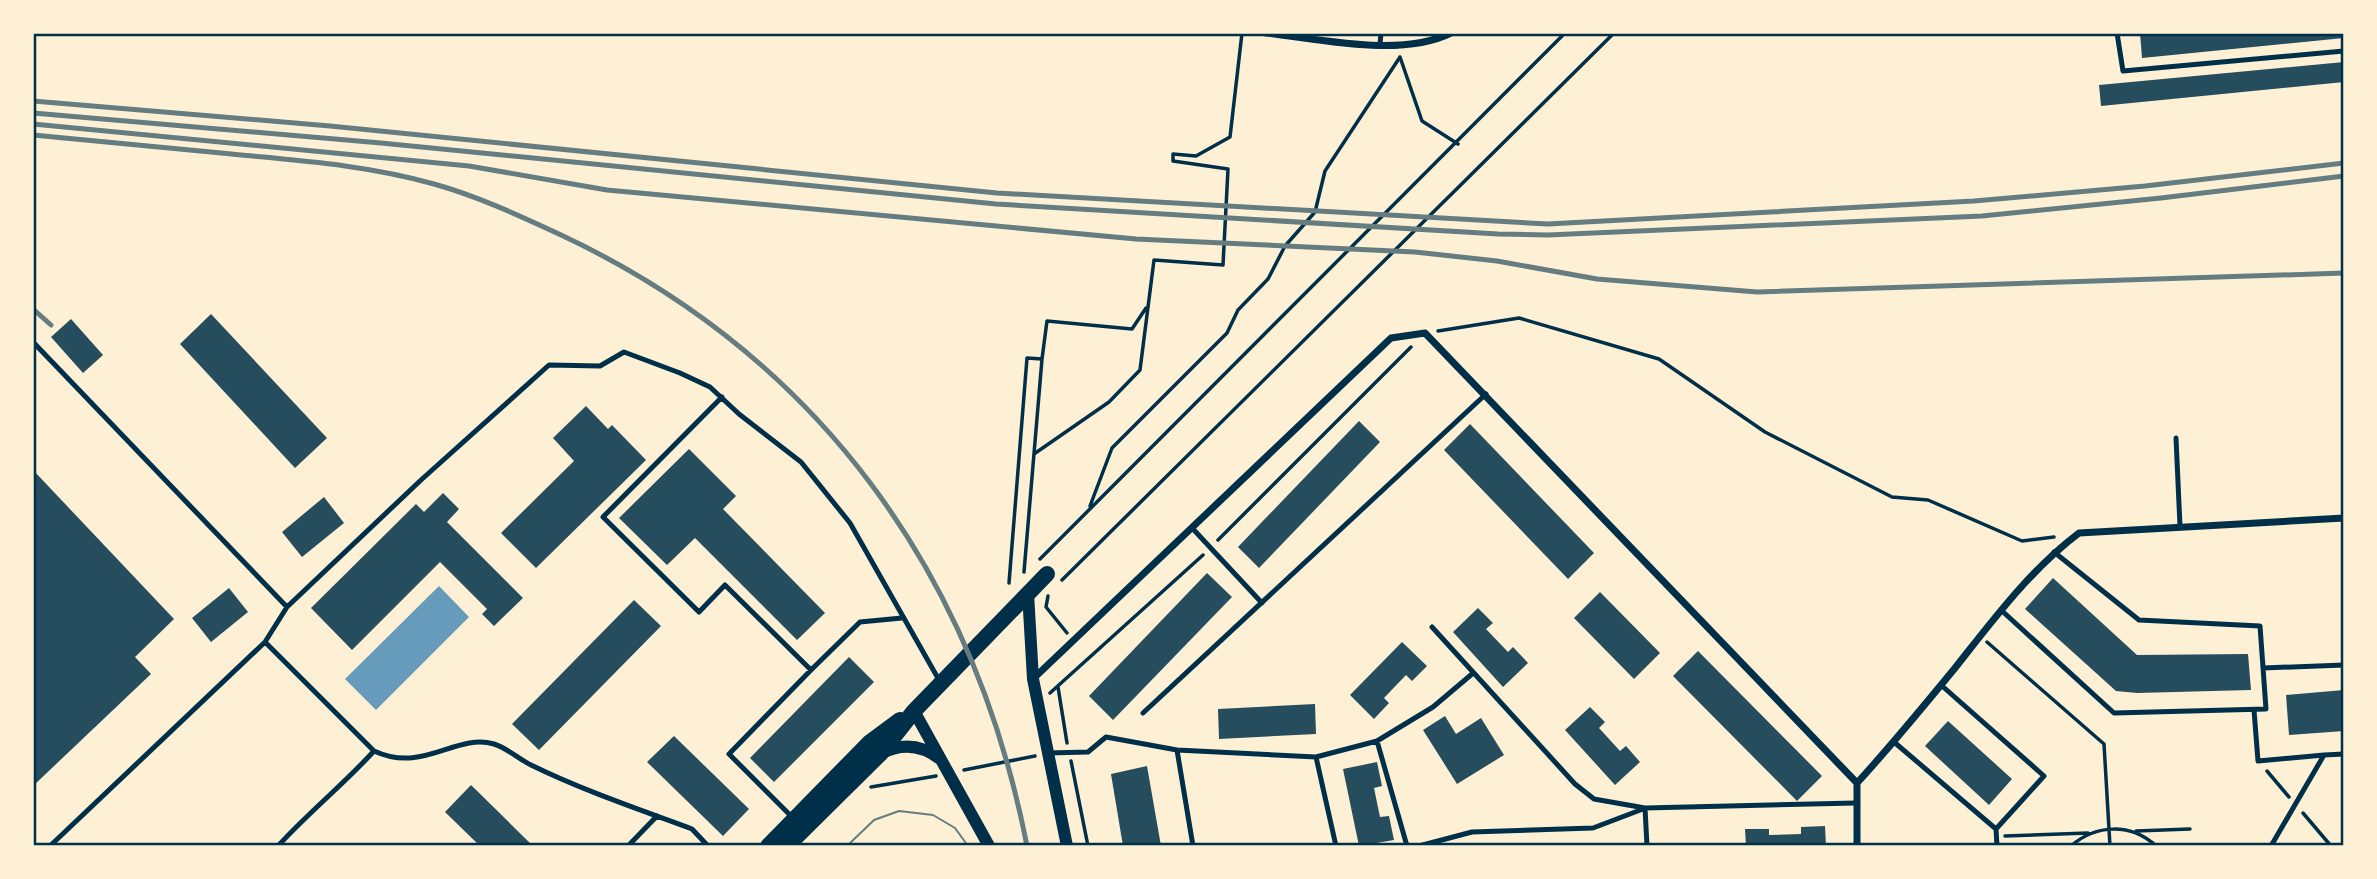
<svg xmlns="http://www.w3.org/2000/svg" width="2377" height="879" viewBox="0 0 2377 879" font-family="Bitter,serif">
  <rect width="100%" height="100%" fill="#fdf0d5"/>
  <path fill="#669bbc" d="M439 586 469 617 376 710 345 679Z"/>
  <path fill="#264d5e" d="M2140 33H2344V38L2142 58Z
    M2344 62V82L2101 106 2099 85Z
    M211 314 327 438 295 468 180 344Z
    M71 319 103 355 83 373 51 337Z
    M586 406 608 429 612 425 646 460 536 568 501 533 574 461 553 438Z
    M1359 421 1380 442 1259 568 1238 547Z
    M1470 424 1594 553 1568 579 1444 450Z
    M689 449 736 496 723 509 825 613 797 640 695 538 667 565 619 518Z
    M33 470 174 619 135 657 151 674 33 786Z
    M443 493 459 509 447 522 523 598 494 626 482 614 487 609 440 562 352 650 311 608 416 504 424 512Z
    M324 497 344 523 302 557 282 532Z
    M1207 573 1232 597 1113 720 1089 696Z
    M2053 578 2137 655 2248 654 2251 690 2137 693 2116 691 2025 609Z
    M229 588 248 612 211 642 192 618Z
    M1600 592 1660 653 1634 679 1574 618Z
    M634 600 661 626 539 750 512 724Z
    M1478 608 1493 623 1486 629 1508 652 1513 647 1528 663 1503 687 1453 632Z
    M1402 642 1427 666 1412 681 1406 675 1384 698 1389 703 1374 719 1350 695Z
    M1698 651 1822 776 1797 801 1673 676Z
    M849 657 874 682 774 782 750 758Z
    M2344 690V731L2289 735 2286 695Z
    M1315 704 1316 734 1219 739 1218 709Z
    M1590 707 1605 722 1599 728 1620 751 1626 746 1640 762 1615 785 1565 730Z
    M1445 716 1456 734 1481 718 1504 755 1457 784 1423 730Z
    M1948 721 2012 779 1989 805 1925 746Z
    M674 736 749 809 723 836 647 762Z
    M1377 762 1382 786 1374 788 1380 817 1389 816 1394 840 1359 846 1343 769Z
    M1147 766 1161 846H1123L1111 774Z
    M471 785 533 846H480L445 812Z
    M1825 826 1826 846H1746L1745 829H1769V835L1801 834V827Z"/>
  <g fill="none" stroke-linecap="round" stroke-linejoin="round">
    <path stroke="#003049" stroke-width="3.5" d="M1400 57 1422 121 1458 144
      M1438 331 1519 318 1659 359 1765 432 1892 497 1928 500 2022 541 2054 537
      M1042 359 1047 321 1132 329 1146 308
      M1034 454 1109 402 1140 370 1154 260 1223 265 1228 169 1173 161V154L1196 156 1230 137 1242 33
      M1090 506 1112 448 1227 333 1238 310 1268 279 1285 246 1315 212 1325 171 1400 57
      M1218 540 1411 347
      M1040 559 1565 33
      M1062 580 1614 33
      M1009 583 1027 358 1042 359 1024 572
      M1048 596 1046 607 1067 633
      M1987 642 2104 744 2110 846
      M1058 687 1067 743
      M1050 693 1203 555
      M1071 761 1088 846
      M964 770 1035 756
      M2267 771 2289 797
      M871 787 936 776
      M2303 813 2331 846
      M2136 831 2190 829
      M2005 836 2088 833
      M2071 846C2096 824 2131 823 2156 846"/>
    <path stroke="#003049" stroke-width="5" d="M2117 33 2123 71 2344 51
      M1380 44 1381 33
      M33 342 287 607
      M722 397 603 517 699 612 725 585 811 670 729 754 792 817
      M2176 438 2180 526
      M1193 529 1262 603
      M2001 610 2114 713 2266 709 2260 626 2139 620 2054 552
      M1432 627 1575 784 1594 799 1645 808
      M265 642 374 751C424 774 455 733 494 744 507 748 519 759 531 765 582 790 638 809 692 829L708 846
      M2263 668 2344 665
      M811 670 860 622 902 618
      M2254 710 2258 761 2324 755
      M1143 713 1486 394
      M1377 741 1407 846
      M1894 742 1996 829 2044 776 1941 685
      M1177 750 1316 757 1336 846
      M1048 753 1088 752 1106 737 1177 750 1193 846
      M1316 757 1377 741 1433 707 1472 674
      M1996 829 1997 846
      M50 846 265 642 287 607 421 480 549 365 600 366 624 352 680 373 710 387 739 414 801 462 850 523 939 680
      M278 846C309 812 343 785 374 751
      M628 846 657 816
      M1419 846 1472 832 1593 828 1643 809
      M1647 846 1645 808 1855 803
      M2271 846 2324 755 2344 754"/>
    <path stroke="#003049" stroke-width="7" d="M1266 33C1321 39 1400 58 1451 33
      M1034 678 1391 338 1425 333 1857 783V846
      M1857 783C1891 746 1923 707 1955 668 1993 620 2030 570 2079 533L2344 518"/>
    <path stroke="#003049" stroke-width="12" d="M1028 593 1033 679 1067 846
      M914 711 989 846
      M882 753C902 743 922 745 940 759"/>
    <path stroke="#003049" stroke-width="16" d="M768 846 869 743 900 720
      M787 846 881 753 914 711 1047 574"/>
    <path stroke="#657d81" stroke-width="2" d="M847 846 874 820 899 811 933 815 955 828 968 846"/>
    <path stroke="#657d81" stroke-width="5" d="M33 101 330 126 997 193 1548 224 1974 201 2145 186 2344 163
      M33 113 381 143 996 204 1498 234 1548 235 1982 216 2161 198 2344 176
      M33 124 469 166 607 190 1136 239 1415 252 1497 261 1597 279 1757 292 2344 273
      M33 135C103 142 172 148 241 155 306 161 371 166 434 184 477 196 518 215 559 234 816 354 973 570 1027 846
      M33 309 51 325"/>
  </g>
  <rect width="2377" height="879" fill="none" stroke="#fdf0d5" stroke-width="70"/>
  <rect x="35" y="35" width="2307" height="809" fill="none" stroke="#003049" stroke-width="2.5"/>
</svg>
